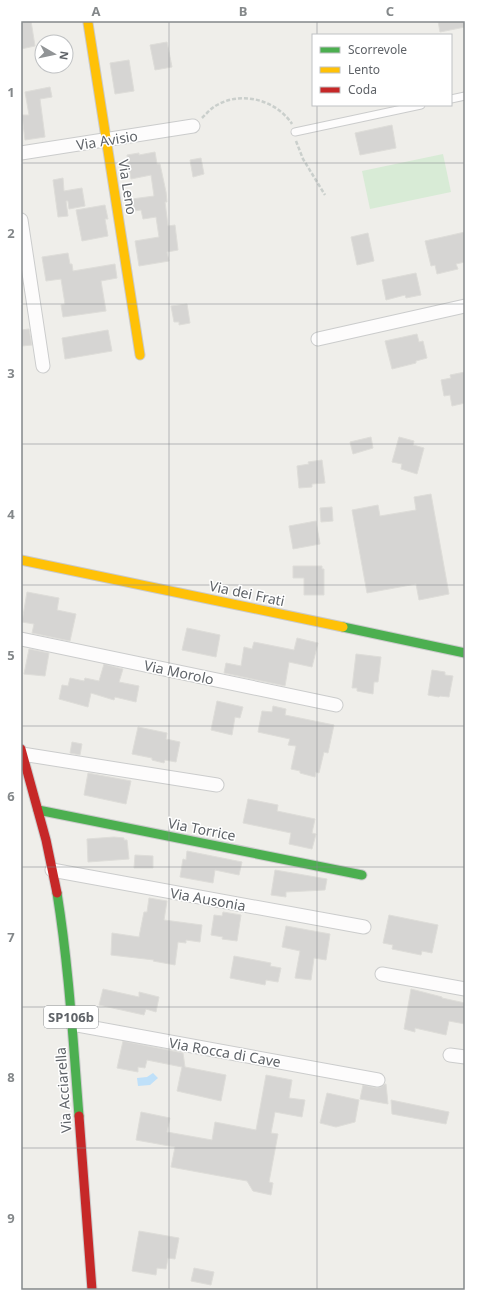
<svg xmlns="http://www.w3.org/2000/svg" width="486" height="1311" viewBox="0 0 486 1311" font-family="'Noto Sans',sans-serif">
  <rect width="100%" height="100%" fill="#efeeea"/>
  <path fill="#d8ebd6" d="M443 154 451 192 370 209 362 171Z"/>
  <path fill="#bfe0f9" d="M153 1073 158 1078 150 1085 138 1086 137 1078 147 1077Z"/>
  <path fill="#d6d5d3" stroke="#deddd9" d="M21 21H31L35 46 21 49Z
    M438 21H465V27L440 32Z
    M167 42 172 67 155 70 150 45Z
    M129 60 134 91 115 94 110 63Z
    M50 87 52 97 40 99 45 137 25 140 22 115H29L25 92Z
    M392 125 396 148 360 155 355 133Z
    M155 152 157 164H160L166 192 167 202H165L168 226 175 225 178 250 167 252 169 261 139 266 135 241 159 237 156 217 143 219 141 210 134 211 132 199 154 196 151 175 131 179 127 155 139 153V155Z
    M201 158 204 174 193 177 190 160Z
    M63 178 64 191 82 188 85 206 69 209 68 201H66L68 216 58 217 53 180Z
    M105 205 108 219H105L108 236 82 241 76 210Z
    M465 232V262L456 264 458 269 437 274 435 265 431 266 425 241Z
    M368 233 374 261 357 265 351 237Z
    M68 253 70 264H72L73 271 115 264 117 278 101 281 106 311 63 317 61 305 65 304 61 279 46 281 42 257Z
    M416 273 421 295 406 298 405 295 386 300 382 280Z
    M187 304 190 323 179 325V322H174L171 306Z
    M29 329 32 345 22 346 21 330Z
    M108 330 112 351 65 359 62 338Z
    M417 334 419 342 423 341 427 358 416 361V363L392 369 385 341Z
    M465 372V403L452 406 450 395 444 396 441 380 451 378 450 375Z
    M371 437 373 448 353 454 350 442Z
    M399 437 414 441 413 445 424 448 417 474 401 469 402 464 392 462Z
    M322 460 325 483 312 484V487L299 488 297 466 309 464 308 462Z
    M431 494 449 594 419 600 416 584 367 593 352 510 378 505 380 516 416 510 414 497Z
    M332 507 333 521 321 522 320 508Z
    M316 521 320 544 293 549 289 526Z
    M293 566H322V569H324V595H304V578H293Z
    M27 592 59 598 57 610 76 614 70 641 32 633 34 624 22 622Z
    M187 628 220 635 216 657 182 650Z
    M297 638 318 643 312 667 289 662 285 686 224 673 226 663 241 666 244 647 252 649 254 642 294 650Z
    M29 649 49 653 45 676 24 674Z
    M356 654 381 657 378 682H374L373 694 357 691V688H352Z
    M104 664 123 669 119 682 139 686 136 702 115 697 114 700 91 693 88 707 59 699 62 685 68 686 70 678 84 681 85 678 99 681Z
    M432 670 445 672V675L453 676 449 697 440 696 439 697 428 695Z
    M217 701 243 707 240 718 235 717 232 735 211 730Z
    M273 706 286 709 285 715 334 725 328 753 324 752 319 773 316 772 315 777 300 773V771L291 769 296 746 288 745 290 739 258 732 262 711 272 712Z
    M138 727 167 733 166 739 180 742 176 762 165 760 164 763 152 760V758L132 754Z
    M72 742 82 744 80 755 70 753Z
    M88 773 131 781 126 804 84 795Z
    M248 799 278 805 277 811 315 819 312 833 316 834 312 849 289 844 291 833 243 823Z
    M114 837 124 838V840H127L129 859 88 862 87 839Z
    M187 851 242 862 239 875 215 870 213 883 180 877 183 859 186 860Z
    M135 855 153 856V868H134Z
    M275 870 327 879 325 890 286 892V897L271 895Z
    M149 898 167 901 164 920 202 925 200 942 186 940V943L178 942 175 965 153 961 154 960 111 955 112 933 139 937 144 912H147Z
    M223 912 241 915 237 941 222 939 223 937 211 935 214 915 222 916Z
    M389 915 438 925 432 953 422 951 421 955 392 949 393 945 383 943Z
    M286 926 330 934 326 960 314 958 311 980 295 978 300 951 282 947Z
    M234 956 271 963 270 966 281 968 278 982 266 980 265 985 230 978Z
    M103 989 139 997V992L159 997 156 1012 146 1009 144 1015 99 1005Z
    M411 989 442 997V998L465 1003V1024L449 1021 446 1035 415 1028V1032L404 1029Z
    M123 1041 183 1053 185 1067 226 1075 221 1101 177 1091 182 1067 147 1060 145 1068 138 1067V1072L117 1068Z
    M266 1075 292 1080 289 1098 305 1100 302 1117 275 1112 271 1133 278 1134 269 1182 273 1183 271 1195 253 1191 247 1181 171 1167 175 1147 136 1140 141 1112 170 1118 167 1132 212 1140 215 1122 256 1130Z
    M385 1084H386L388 1104 360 1099 363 1085 377 1088 381 1087Z
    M327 1093 359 1100 355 1122 336 1127 320 1123Z
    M391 1100 449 1112 446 1124 392 1114Z
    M139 1231 179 1238 175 1259 168 1258 166 1269 157 1268 156 1275 132 1271Z
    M194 1268 214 1272 211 1285 191 1281Z"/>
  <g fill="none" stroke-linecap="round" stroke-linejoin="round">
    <g stroke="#cbcccc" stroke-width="9">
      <path id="lane" d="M451 99 465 96
        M295 132 421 105"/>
    </g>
    <g stroke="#cbcccc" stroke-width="15">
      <path id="street" d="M21 153 193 126
        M21 220 43 366
        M318 339 465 306
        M21 639 336 705
        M22 754 217 785
        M52 870 364 927
        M382 974 465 989
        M72 1024 378 1080
        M450 1055 465 1057"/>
    </g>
    <g stroke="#cacacb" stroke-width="11">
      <path id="fast" d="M343 627 465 653
        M38 810 362 875
        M57 893C69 967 73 1041 79 1116"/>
    </g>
    <g stroke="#cacacb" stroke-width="11">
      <path id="slow" d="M88 23 140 355
        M21 560 343 627"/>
    </g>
    <g stroke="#cacacb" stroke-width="11">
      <path id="jam" d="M21 749 46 840 57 893
        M79 1116 92 1290"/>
    </g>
    <path stroke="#cacfcc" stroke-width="2.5" stroke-dasharray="4 2" stroke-linecap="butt" d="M202 118C207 113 212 107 219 104 244 91 277 101 292 124
      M296 141 303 159 325 195"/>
    <use href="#lane" stroke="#fdfcfc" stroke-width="7"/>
    <use href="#street" stroke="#fdfcfc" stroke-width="13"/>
    <use href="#fast" stroke="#4caf50" stroke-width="9"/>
    <use href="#slow" stroke="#ffc107" stroke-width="9"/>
    <use href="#jam" stroke="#c62828" stroke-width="9"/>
  </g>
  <path fill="none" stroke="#84888a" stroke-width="1" stroke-opacity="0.55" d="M169 21V1290M317 21V35M317 105V1290M21 163H465M21 304H465M21 444H465M21 585H465M21 726H465M21 867H465M21 1007H465M21 1148H465"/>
  <g text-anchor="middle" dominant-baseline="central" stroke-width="3" stroke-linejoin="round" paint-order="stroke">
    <rect fill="#fff" stroke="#8f9295" stroke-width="1" x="44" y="1006" width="54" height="22" rx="3"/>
    <g font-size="13" font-weight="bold" fill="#5f6368">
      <text x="71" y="1017">SP106b</text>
    </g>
    <g font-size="14" fill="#5f6368" stroke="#fff">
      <text transform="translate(107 140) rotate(-9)">Via Avisio</text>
      <text transform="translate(128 187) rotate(81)">Via Leno</text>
      <text transform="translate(247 593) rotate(12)">Via dei Frati</text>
      <text transform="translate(179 672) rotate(12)">Via Morolo</text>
      <text transform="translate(202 829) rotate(11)">Via Torrice</text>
      <text transform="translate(208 899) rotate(10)">Via Ausonia</text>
      <text transform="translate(225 1052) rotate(10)">Via Rocca di Cave</text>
      <text transform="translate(63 1090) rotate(-94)">Via Acciarella</text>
    </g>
  </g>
  <rect width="486" height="1311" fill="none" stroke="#ffffff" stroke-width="44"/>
  <rect x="312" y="34" width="140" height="72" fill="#ffffff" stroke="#bfc1c3"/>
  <rect x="320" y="47" width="20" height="6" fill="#4caf50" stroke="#bfc1c3"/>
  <text x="348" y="54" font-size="12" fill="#5f6368">Scorrevole</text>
  <rect x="320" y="67" width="20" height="6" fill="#ffc107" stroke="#bfc1c3"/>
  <text x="348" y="74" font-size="12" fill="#5f6368">Lento</text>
  <rect x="320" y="87" width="20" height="6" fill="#c62828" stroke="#bfc1c3"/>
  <text x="348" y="94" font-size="12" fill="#5f6368">Coda</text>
  <g transform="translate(54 54) rotate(99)"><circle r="19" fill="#ffffff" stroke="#bfc1c3"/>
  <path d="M0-3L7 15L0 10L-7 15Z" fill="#919496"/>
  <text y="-6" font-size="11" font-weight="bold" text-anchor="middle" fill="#5f6368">N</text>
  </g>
  <rect x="22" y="22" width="442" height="1267" fill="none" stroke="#84888a" stroke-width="1.5"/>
  <g font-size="13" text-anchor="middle" font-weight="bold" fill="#84888a">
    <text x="96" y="16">A</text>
    <text x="243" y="16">B</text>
    <text x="390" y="16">C</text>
    <text x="11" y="97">1</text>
    <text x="11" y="238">2</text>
    <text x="11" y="378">3</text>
    <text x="11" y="519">4</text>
    <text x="11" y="660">5</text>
    <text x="11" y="801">6</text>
    <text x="11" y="942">7</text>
    <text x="11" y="1082">8</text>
    <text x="11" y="1223">9</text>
  </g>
</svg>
